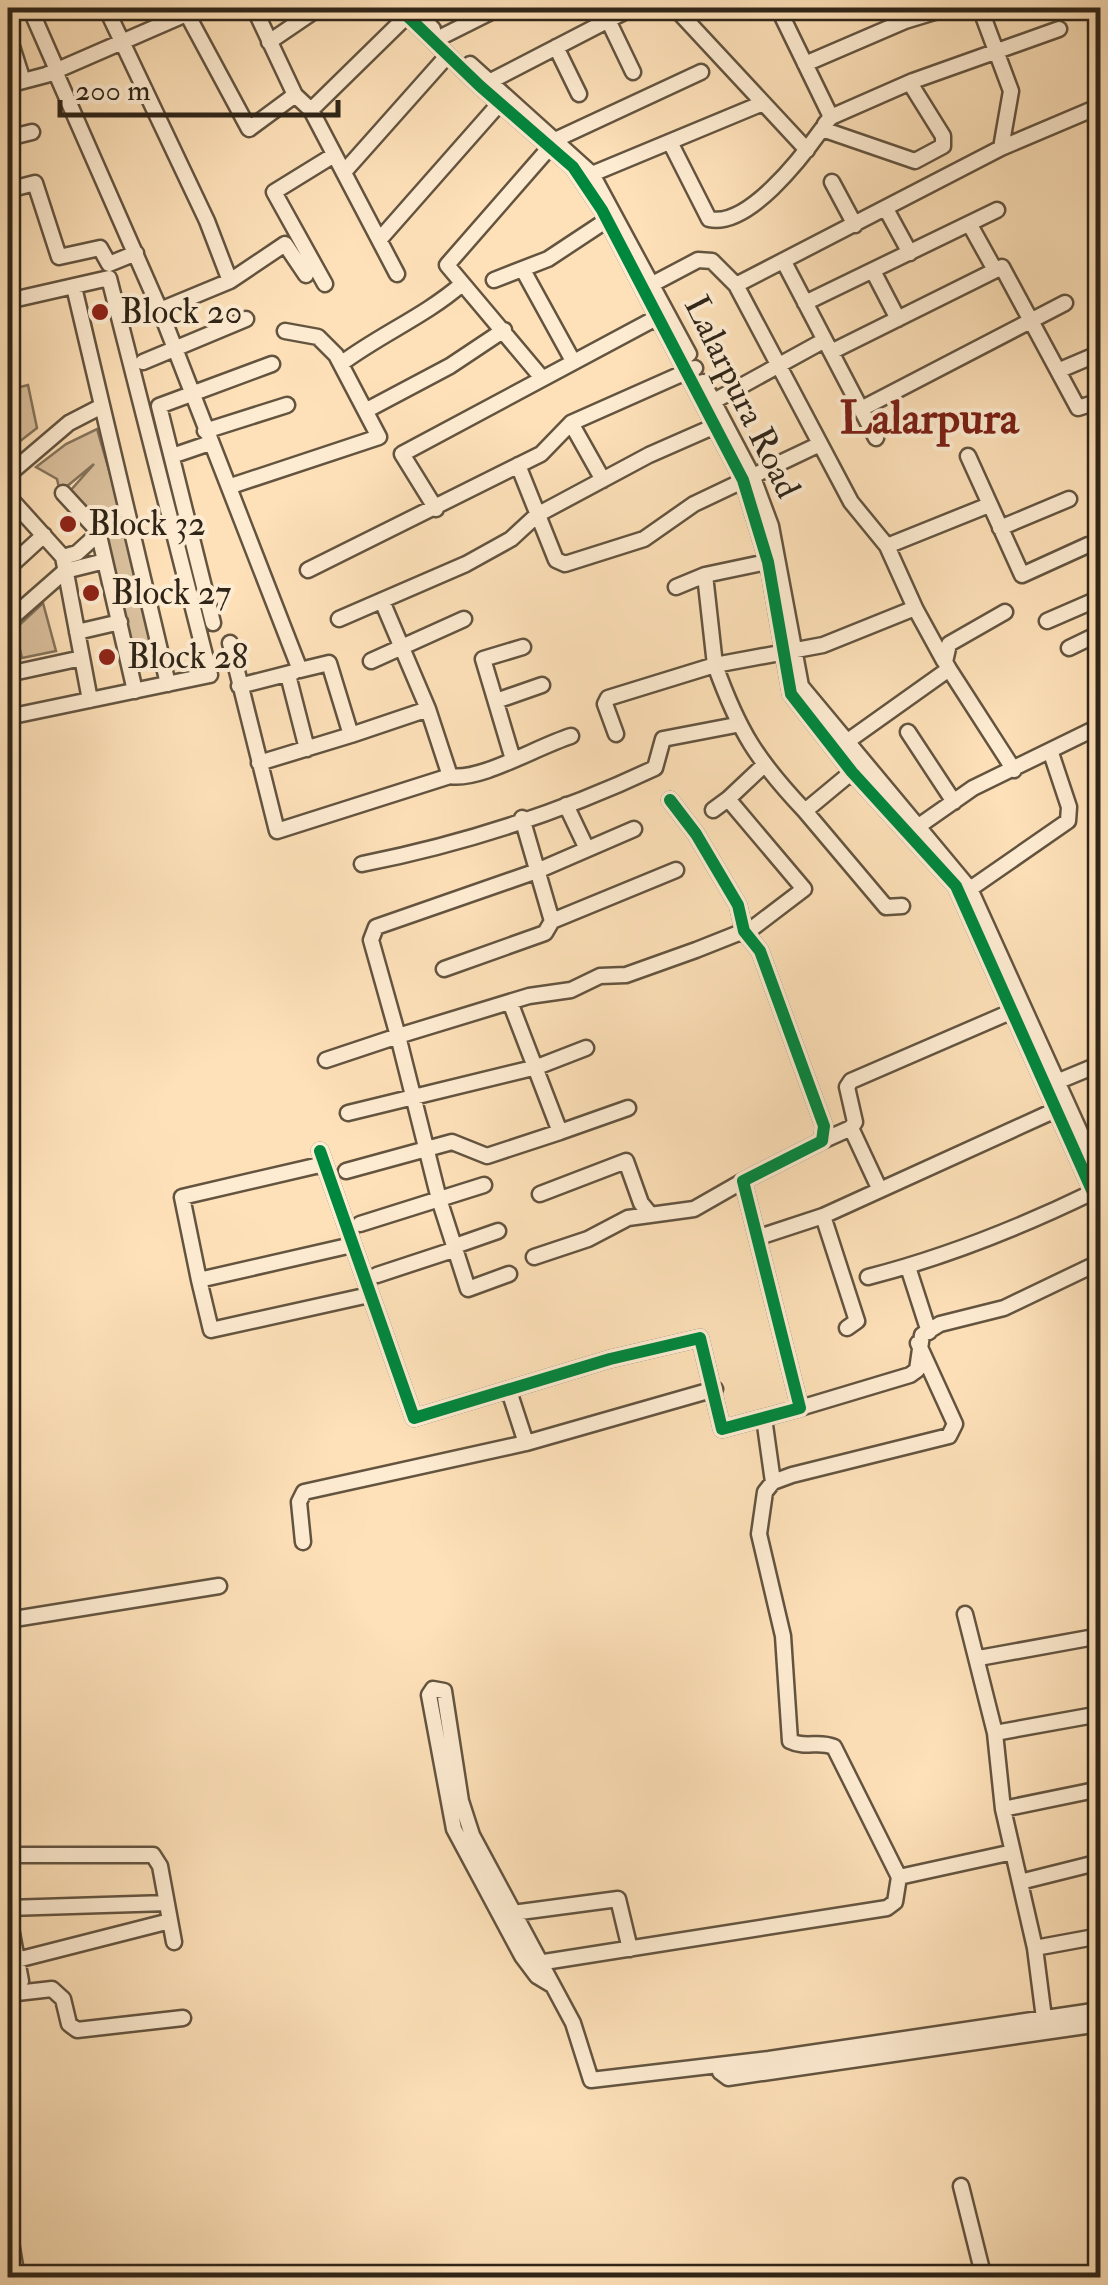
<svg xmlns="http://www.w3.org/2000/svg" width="1108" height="2285" viewBox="0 0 1108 2285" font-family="'IM FELL Double Pica',serif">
  <rect width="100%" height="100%" fill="#fee1b9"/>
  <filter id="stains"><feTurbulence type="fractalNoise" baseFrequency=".002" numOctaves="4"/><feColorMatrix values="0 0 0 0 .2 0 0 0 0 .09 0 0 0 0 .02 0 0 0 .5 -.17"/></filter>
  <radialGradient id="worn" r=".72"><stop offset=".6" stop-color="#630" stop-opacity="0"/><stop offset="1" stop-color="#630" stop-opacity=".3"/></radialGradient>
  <path fill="#dbc19e" stroke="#85735b" stroke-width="2.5" d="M28 385 37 428 14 446 8 390Z
    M97 429 120 508 102 524 71 490 94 464 60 492 57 479 36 467 66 444Z
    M120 512 137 582 118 586 104 526Z
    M138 586 151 647 133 652 119 591Z
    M43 603 56 651 22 658 15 629Z"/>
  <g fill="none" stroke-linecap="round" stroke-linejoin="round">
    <g stroke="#635440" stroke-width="19">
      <path id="minor" d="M106 8 207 221 230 281
        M254 8 295 95 311 110 397 274
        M399 8 480 86 573 167 602 210 743 480 768 562 791 694 852 772 956 886 1100 1208
        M413 8 433 29
        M675 8 807 150
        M778 8 831 117 825 124
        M980 8 1011 91 1001 148
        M32 13 57 70
        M187 14 249 129 295 95
        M608 20 633 72
        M8 34 23 81
        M441 37 499 8
        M269 42 319 8
        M556 47 579 94
        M470 64 592 174 689 354
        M805 64 905 21 948 8
        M55 71 160 310 300 670 329 663 351 735 428 709 450 776C481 781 536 747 571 736
        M485 84 632 8
        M8 85 46 75 200 8
        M311 110 410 13
        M831 117 913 81 1059 29
        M8 138 32 132
        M670 142 709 219C748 228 802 157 822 129L915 161 943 146V136L910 83
        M344 172 448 55
        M592 174 763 103
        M832 182 855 225
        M8 190 35 183 59 257 100 248 109 264 136 253
        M886 209 910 253
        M970 225 995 270
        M380 239 499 104
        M784 262 876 438
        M523 270 573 361
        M873 271 898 319
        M494 280 548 259 607 220
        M325 284 274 192 334 155
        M736 285 1001 148 1100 106
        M74 287 168 684
        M645 288 698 260 712 261 736 285 851 502 887 546 915 608 823 645 715 665C739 732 757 760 805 811L852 772
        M8 301 109 278 210 675 8 717
        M805 303 997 210
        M160 310 230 281 285 244 306 275
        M831 352 1002 267 1078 408 1100 401
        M143 362 246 319
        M342 363C381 334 425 316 462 284
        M1060 370 1100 353
        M542 378 447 265 557 139 701 72
        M703 382 752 475 771 526 801 686 970 889 1100 1176
        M705 406 823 341
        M861 409 1065 303
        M367 410 450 366 504 330
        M571 423 603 480
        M205 431 287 405
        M172 456 210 443
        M968 456 1022 575 1088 545
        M518 465 556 560 565 564 644 539 694 504 820 444
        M8 475 69 423 100 407
        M231 486 379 437 336 355 318 337 285 331
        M63 493 98 531 135 691
        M8 496 63 557 90 700
        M436 509 402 454 658 317
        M1000 528 1069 499
        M887 546 989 505
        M63 557 77 553 99 533
        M8 568 44 535
        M308 570 541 454 571 423 695 368
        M676 587 705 575 776 560
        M382 601 428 709
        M915 608 944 661
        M339 619 466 564 511 539 537 515 649 455 715 426
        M8 621 65 571 105 561
        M1047 621 1100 598
        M213 623 159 406 272 364
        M77 632 120 622
        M230 643 277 831 450 776
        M1069 648 1100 633
        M371 661 464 619
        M949 669 945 662 949 644 1005 612
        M8 674 82 658
        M288 675 307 749
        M239 686 294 672
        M496 701 542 685
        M908 732 954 802
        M616 734 605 704 608 698 715 665 705 575
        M845 743 949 669 1014 770
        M512 756 483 659 523 647
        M259 763 351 735
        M566 805 586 847
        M713 810 728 799
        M805 811 886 907 902 906
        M913 830 973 788 1100 726
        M362 864C463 844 562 812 655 768L663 739 736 725
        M970 889 1068 821 1069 807 1051 753
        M552 921 676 870
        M444 969 545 933 552 921 522 818
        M510 1002 560 1132 628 1108
        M326 1060 398 1036 371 940 376 927 537 871 634 829
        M1059 1081 1100 1064
        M348 1113 537 1067 586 1048
        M851 1128 879 1188
        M822 1141 851 1128 855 1122 847 1087 851 1081 1022 1007
        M320 1151 414 1418 610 1359 700 1338 722 1429 800 1408 743 1181 822 1141 824 1126 760 951 744 931 738 905 696 834 670 800
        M324 1164 182 1197 199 1280 352 1245
        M346 1171 452 1142 487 1156 560 1132
        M540 1194 626 1161 641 1203 650 1214
        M823 1216 1058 1109
        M360 1224 484 1185
        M759 1237 823 1216 857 1321 847 1328
        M455 1246 498 1231
        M534 1257 588 1239 628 1218 694 1209 743 1181
        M908 1267 929 1332
        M509 1274 468 1289 439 1199 398 1036 529 996 571 990 600 976 626 975 696 950 754 927 804 889 728 799 763 766
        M377 1275 456 1249
        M868 1277C946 1257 1021 1227 1093 1192
        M199 1280 211 1330 369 1295
        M918 1343 955 1424 949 1436 792 1475 773 1482 765 1492 759 1534 783 1636 790 1741C806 1749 818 1740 834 1747L899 1877 1013 1852
        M509 1391 526 1443
        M800 1408 910 1375 917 1370 922 1335 940 1324 1004 1308 1100 1262
        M764 1418 773 1482
        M303 1542 299 1502 304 1492 526 1443 715 1389
        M965 1614 995 1733 1003 1809 1035 1948 1100 1936
        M8 1620 219 1586
        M979 1658 1100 1636
        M995 1733 1100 1714
        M1097 1790 1100 1808
        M1003 1809 1100 1789
        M8 1855H153L160 1866 174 1942
        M1020 1882 1100 1862
        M8 1908 167 1903
        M8 1912 21 1981
        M505 1914 618 1899 630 1949
        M1035 1948 1044 2018
        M17 1960 170 1921
        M538 1963 887 1908 895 1902 899 1877
        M552 1985 537 1976 522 1956 454 1829 429 1695 433 1689 444 1691 461 1801 472 1835 573 2023 591 2080 769 2059 1100 2010
        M8 1994 52 1989 63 1999 69 2024 77 2030 183 2018
        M726 2065 720 2072 728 2078 1100 2024
        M961 2186 984 2278
        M8 2224 17 2278"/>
    </g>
    <use href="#minor" stroke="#feecd2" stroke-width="14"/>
    <g stroke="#feecd2" stroke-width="19">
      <path id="cycleway" d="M399 8 480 86 573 167 602 210 743 480 768 562 791 694 852 772 956 886 1100 1208
        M320 1151 414 1418 610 1359 700 1338 722 1429 800 1408 743 1181 822 1141 824 1126 760 951 744 931 738 905 696 834 670 800"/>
    </g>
    <use href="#cycleway" stroke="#00873e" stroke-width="12"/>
  </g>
  <g fill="#8f2418" stroke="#feecd2" stroke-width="4">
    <circle cx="100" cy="312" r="10"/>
    <circle cx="68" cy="524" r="10"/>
    <circle cx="91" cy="593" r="10"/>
    <circle cx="107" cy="657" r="10"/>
  </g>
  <g text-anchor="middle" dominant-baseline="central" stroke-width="8" stroke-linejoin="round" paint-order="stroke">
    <g font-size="35" fill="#2f2518" stroke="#feecd2" text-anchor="start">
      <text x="120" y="312">Block 20</text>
      <text x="88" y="524">Block 32</text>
      <text x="111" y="593">Block 27</text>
      <text x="127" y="657">Block 28</text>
    </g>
    <g font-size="35" fill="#2f2518" stroke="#feecd2">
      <text transform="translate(742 397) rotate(64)">Lalarpura Road</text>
    </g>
    <g font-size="45" font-weight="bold" fill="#7a1f14" stroke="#feecd2">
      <text x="929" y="419">Lalarpura</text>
    </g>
  </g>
  <rect width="1108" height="2285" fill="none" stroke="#fee1b9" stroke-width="40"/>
  <rect x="10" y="10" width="1088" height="2265" fill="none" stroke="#2f2518" stroke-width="5"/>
  <rect x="20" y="20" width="1068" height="2245" fill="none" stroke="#2f2518" stroke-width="2.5"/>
  <path d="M60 100v15h278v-15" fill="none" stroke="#2f2518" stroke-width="5"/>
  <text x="75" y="100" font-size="30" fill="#2f2518" stroke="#feecd2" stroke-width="8" paint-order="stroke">200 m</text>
  <rect width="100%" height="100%" filter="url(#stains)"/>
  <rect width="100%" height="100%" fill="url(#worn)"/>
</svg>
